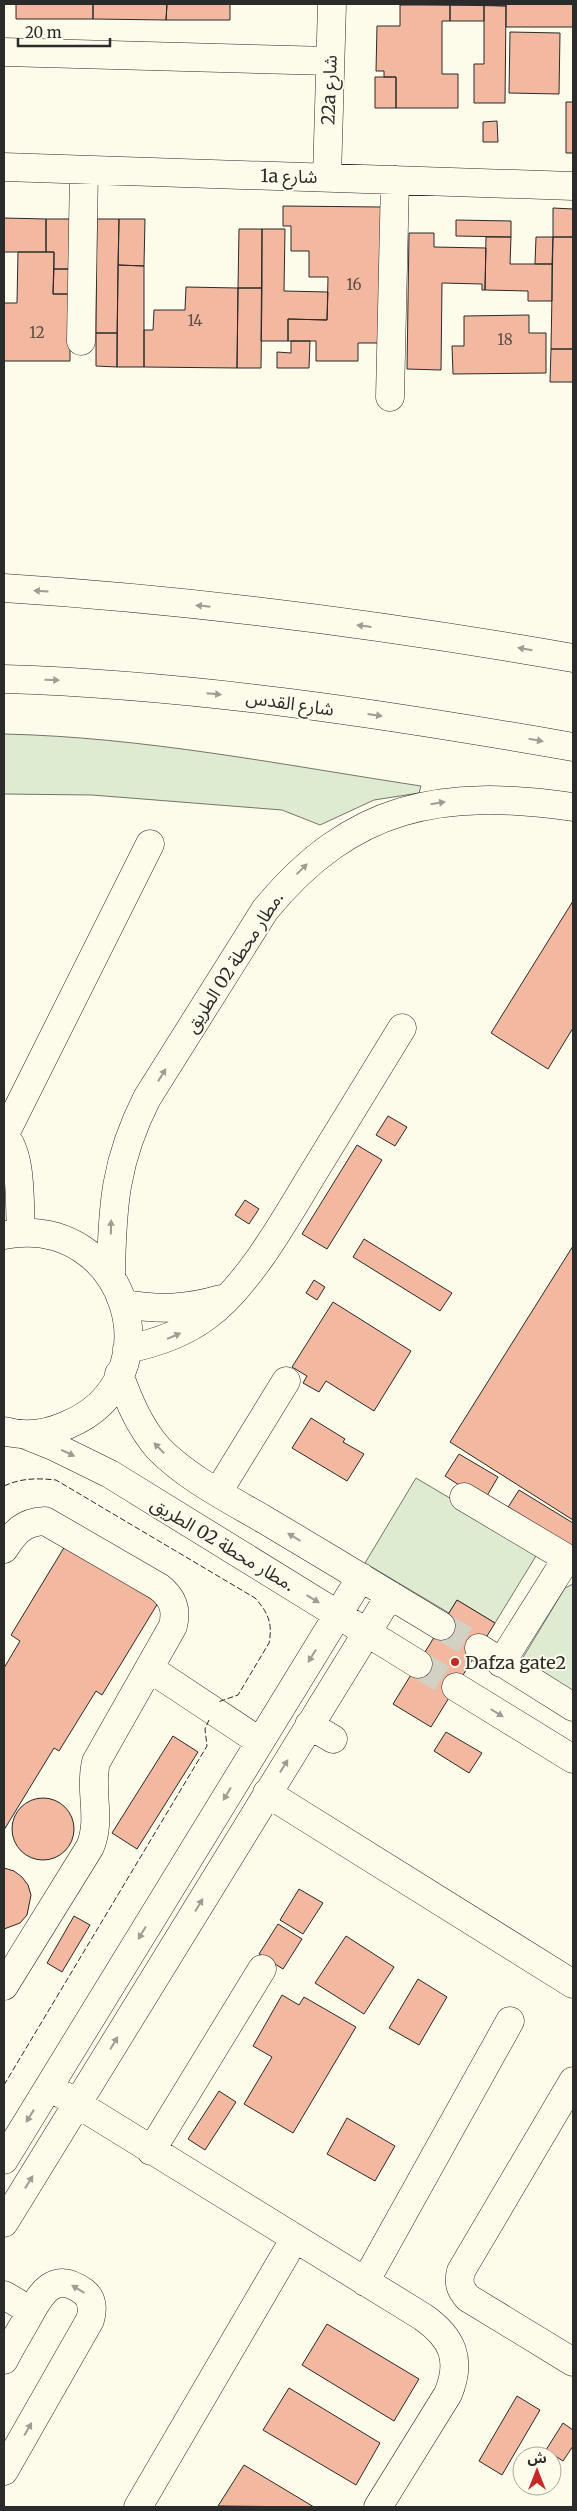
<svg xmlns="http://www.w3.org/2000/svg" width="577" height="2511" viewBox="0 0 577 2511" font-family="Merriweather,'Noto Sans Arabic',serif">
  <rect width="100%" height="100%" fill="#fdfbea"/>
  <path fill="#deebd1" stroke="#74746e" d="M4 734C143 737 283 765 421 786L419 793 374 800 320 825 282 810 92 795 4 794Z
    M416 1478 539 1551 495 1623 457 1600 449 1613 365 1563Z
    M573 1584V1697L519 1664 565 1588Z"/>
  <path fill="#f2b8a0" stroke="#2b2b2b" d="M16 4H93V19H16Z
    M93 4H167L166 20 93 19Z
    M167 4H230V20H166Z
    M400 4H450V5Z
    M450 4H506V6L450 5Z
    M506 4H573V27H506Z
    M400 5H450V21H442V74H458V108H396V77H384V71H376L377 26H400Z
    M450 5H484V21H450Z
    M484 5 506 6 505 103H474V64H484Z
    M510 32 560 33 559 94 509 93Z
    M375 77H396V108H375Z
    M566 102H573V153H566Z
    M497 121 498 142H483V122Z
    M283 206 381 207 379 343H358V361H316V341H288V319L327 320 328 277H309V251H291V226H283Z
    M553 208 573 209V237H553Z
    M4 218 46 219V252H4Z
    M46 219H70V269H54V252H46Z
    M97 219H119L117 333H96Z
    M119 219H145L144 266 118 265Z
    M456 220 511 221V237L456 236Z
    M239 229H262V288H238Z
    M262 229H285L284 291 328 292 327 320 288 319V341H261Z
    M409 233H434V247L486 248 485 290H482V284L442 283 441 370 407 369Z
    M486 237H511L510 264H552V301H528V291L485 290Z
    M536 237H553L552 264H535Z
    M553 237H573V349H551Z
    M18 252H54L53 294H70V361H4V303H17Z
    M118 265 144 266V367H117Z
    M54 269H70V294H53Z
    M186 287 238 288 237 368 144 367V330H153L154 310H185Z
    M238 288H262L261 368H237Z
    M529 315V333H546V373L453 374 452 346H464V316Z
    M96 333H117V367L96 366Z
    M291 341H310L309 368H277V352L291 353Z
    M551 349H573V382H550Z
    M573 901V1028L548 1069 491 1033Z
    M388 1116 407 1127 395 1146 376 1135Z
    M357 1145 382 1160 327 1249 302 1234Z
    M245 1200 259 1209 249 1224 235 1215Z
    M364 1239 452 1293 440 1311 353 1257Z
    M573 1246V1520L450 1442Z
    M314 1280 325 1287 317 1300 306 1293Z
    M333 1302 411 1351 374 1411 326 1381 319 1392 303 1383 307 1376 292 1367Z
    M311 1418 345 1439 343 1442 364 1454 347 1481 292 1448Z
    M459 1454 498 1477 484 1501 445 1476Z
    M519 1490 573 1523V1554L505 1512Z
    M65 1546 158 1603 102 1695 96 1691 59 1751 54 1748 4 1830V1668L20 1641 11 1635Z
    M457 1600 495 1623 431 1727 393 1704Z
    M446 1732 482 1753 469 1773 434 1751Z
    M173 1736 198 1752 137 1849 112 1833Z
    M12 1829a31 31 0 1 1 62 0a31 31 0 1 1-62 0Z
    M4 1868 14 1871 22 1877 28 1885 31 1895 27 1915 20 1923 4 1929Z
    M299 1889 323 1903 303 1934 280 1920Z
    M74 1916 90 1925 62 1972 47 1963Z
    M278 1924 302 1939 283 1969 259 1954Z
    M346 1936 394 1967 364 2014 315 1983Z
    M418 1979 447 1997 419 2045 389 2028Z
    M282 1995 299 2005 304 1997 356 2027 293 2133 244 2104 272 2057 253 2046Z
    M219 2091 236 2102 205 2150 188 2139Z
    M347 2118 395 2146 375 2181 327 2154Z
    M327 2324 419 2379 394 2421 302 2365Z
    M289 2388 380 2443 356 2485 263 2430Z
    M517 2396 540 2410 502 2475 479 2461Z
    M563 2423 573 2430V2446L563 2461 546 2450Z
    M244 2465 314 2507 218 2506Z"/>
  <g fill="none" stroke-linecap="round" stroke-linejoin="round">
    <path stroke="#d3d1c4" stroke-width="28" stroke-dasharray="28 14" stroke-linecap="butt" d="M441 1626 479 1648
      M418 1664 456 1687"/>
    <g stroke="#2b2b2b" stroke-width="29">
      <path id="minor" d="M4 52 330 61
        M4 167 573 186
        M327 177 332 4
        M81 341 84 170
        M390 397 395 180
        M4 1135C23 1156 19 1204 21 1231
        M4 1136 150 844
        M4 1235C127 1212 178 1379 67 1425 47 1434 25 1437 4 1431
        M111 1276C112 1206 115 1161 147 1098L265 910C352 804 442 788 573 807
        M125 1304C159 1310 188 1309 221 1299
        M127 1349C157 1343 183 1334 207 1316 246 1288 284 1222 309 1180 340 1130 371 1079 402 1028
        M119 1374C129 1401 139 1426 158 1448 187 1478 229 1499 265 1520 324 1555 382 1590 441 1626
        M23 1434 53 1446 110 1474 418 1664
        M218 1492 286 1381
        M464 1497 573 1562
        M4 1549C15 1532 23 1522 45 1521L159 1587C173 1598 177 1609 173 1626L96 1762C89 1791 102 1819 90 1847L4 1986
        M479 1648 573 1707
        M501 1663 567 1558
        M149 1668 259 1741
        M456 1687 573 1759
        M309 1725 333 1739
        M267 1793 573 1984
        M573 2081 461 2271C458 2283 460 2289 468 2298L573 2362
        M63 2095 423 2317C453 2338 462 2360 448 2394L378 2507
        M151 2151 262 1969
        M4 2160 361 1577
        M4 2223 390 1595
        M365 2282 510 2021
        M4 2295 31 2311
        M4 2360C11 2346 19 2333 27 2319 40 2295 53 2269 84 2292 93 2299 93 2310 90 2320L4 2471
        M138 2507 295 2238"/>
    </g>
    <g stroke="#2b2b2b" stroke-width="29">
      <path id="major" d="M4 588C194 600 385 625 573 658
        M4 679C195 685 385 714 573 747"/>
    </g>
    <use href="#minor" stroke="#fdfbea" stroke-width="28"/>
    <use href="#major" stroke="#fdfbea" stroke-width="28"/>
    <path stroke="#2b2b2b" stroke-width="1" stroke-dasharray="6 2.5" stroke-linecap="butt" d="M4 1486C21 1478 37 1478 56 1480L255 1598C268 1612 273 1624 269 1643L238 1695 218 1702
      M4 2085 207 1746 205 1729 209 1720"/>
  </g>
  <defs><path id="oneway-solid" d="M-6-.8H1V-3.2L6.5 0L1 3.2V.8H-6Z" transform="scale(1.25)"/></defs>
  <g fill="#9e9d94">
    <use href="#oneway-solid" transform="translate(41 591) rotate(-176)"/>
    <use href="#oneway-solid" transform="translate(203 606) rotate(-174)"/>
    <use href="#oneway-solid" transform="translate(364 626) rotate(-173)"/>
    <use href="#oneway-solid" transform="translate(525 649) rotate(-170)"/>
    <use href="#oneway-solid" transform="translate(52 680) rotate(2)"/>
    <use href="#oneway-solid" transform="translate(214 694) rotate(5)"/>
    <use href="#oneway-solid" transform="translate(375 715) rotate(8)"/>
    <use href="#oneway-solid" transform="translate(536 740) rotate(10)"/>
    <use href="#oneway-solid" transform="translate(438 803) rotate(-9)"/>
    <use href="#oneway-solid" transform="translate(302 869) rotate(-44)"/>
    <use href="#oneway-solid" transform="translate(162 1075) rotate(-58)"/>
    <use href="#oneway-solid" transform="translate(111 1227) rotate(-89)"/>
    <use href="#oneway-solid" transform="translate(174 1336) rotate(-23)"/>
    <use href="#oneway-solid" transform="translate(159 1448) rotate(-134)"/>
    <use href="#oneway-solid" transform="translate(68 1453) rotate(25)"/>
    <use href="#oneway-solid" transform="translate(294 1537) rotate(-149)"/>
    <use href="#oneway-solid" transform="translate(313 1599) rotate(31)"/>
    <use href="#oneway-solid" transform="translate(312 1656) rotate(122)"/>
    <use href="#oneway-solid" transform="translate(497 1713) rotate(32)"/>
    <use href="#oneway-solid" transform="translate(284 1766) rotate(-58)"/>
    <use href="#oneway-solid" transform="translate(227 1794) rotate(121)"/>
    <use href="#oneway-solid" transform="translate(199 1905) rotate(-59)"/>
    <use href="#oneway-solid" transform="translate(142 1933) rotate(121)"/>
    <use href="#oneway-solid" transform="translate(114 2043) rotate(-59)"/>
    <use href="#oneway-solid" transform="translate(30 2116) rotate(122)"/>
    <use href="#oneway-solid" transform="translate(29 2182) rotate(-58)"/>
    <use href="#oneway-solid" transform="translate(78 2289) rotate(-149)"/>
    <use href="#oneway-solid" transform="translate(28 2429) rotate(-60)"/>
  </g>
  <circle fill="#c62828" stroke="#fdfbea" stroke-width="2" cx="455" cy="1662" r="5"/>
  <g text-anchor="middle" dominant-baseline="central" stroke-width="4" stroke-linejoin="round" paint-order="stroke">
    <g font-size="15" fill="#5d4e48">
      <text x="354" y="284">16</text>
      <text x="195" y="320">14</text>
      <text x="37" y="332">12</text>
      <text x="505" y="339">18</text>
    </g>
    <g font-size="18" fill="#2b2b2b" stroke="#fdfbea">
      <text transform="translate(329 90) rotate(-88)">22a شارع</text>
      <text transform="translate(289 176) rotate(1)">1a شارع</text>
      <text transform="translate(290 703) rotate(8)">شارع القدس</text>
      <text transform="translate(234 962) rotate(-57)">مطار محطة 02 الطريق.</text>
      <text transform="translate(223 1544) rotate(31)">مطار محطة 02 الطريق.</text>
    </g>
    <g font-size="18" fill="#2b2b2b" stroke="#fdfbea" text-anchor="start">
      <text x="465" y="1662">Dafza gate2</text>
    </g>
  </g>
  <rect width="577" height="2511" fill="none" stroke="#2b2b2b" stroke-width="10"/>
  <g transform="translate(537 2471)"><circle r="24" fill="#fdfbea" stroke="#a9a89e"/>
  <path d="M0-4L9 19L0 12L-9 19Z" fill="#c62828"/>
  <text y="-8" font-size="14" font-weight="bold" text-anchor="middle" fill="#2b2b2b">ش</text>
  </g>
  <path d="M18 38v8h92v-8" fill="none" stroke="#2b2b2b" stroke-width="2.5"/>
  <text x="25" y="38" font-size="15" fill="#2b2b2b" stroke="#fdfbea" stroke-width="4" paint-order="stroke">20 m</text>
</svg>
